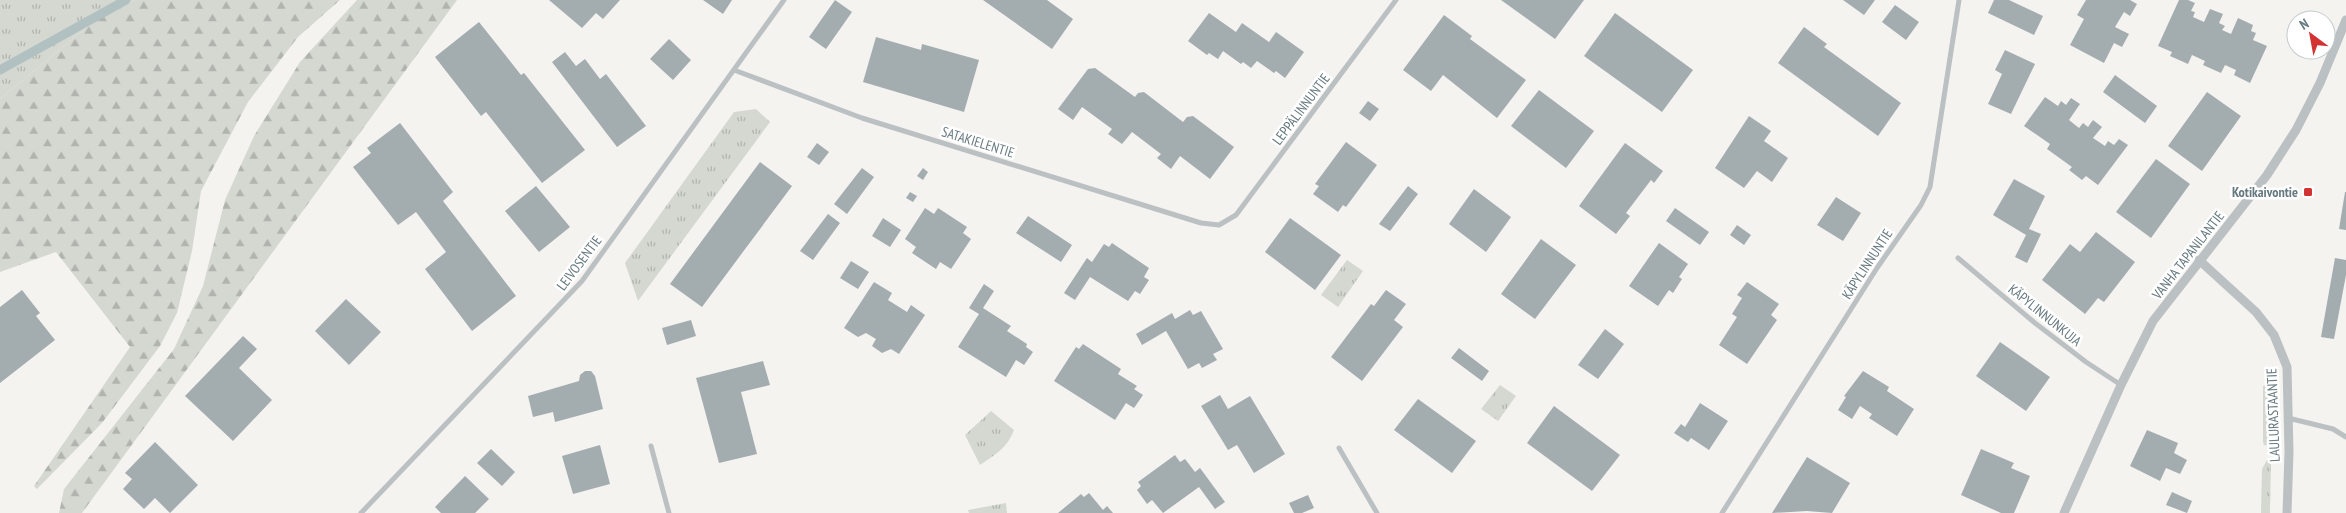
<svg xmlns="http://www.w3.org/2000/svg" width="2346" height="513" viewBox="0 0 2346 513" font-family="'PT Sans Narrow',sans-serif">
  <defs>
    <pattern id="grass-tufts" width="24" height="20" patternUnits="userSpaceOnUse" patternTransform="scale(1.25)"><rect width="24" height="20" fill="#d5d8d0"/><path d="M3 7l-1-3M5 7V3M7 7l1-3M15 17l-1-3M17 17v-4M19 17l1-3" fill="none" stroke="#b1b4ae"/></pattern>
    <pattern id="forest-firs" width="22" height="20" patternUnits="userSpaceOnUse" patternTransform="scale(1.25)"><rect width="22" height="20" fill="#d5d8d0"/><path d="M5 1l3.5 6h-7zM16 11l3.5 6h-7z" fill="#b1b4ae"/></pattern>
  </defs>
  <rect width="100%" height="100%" fill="#f4f3f0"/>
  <path fill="url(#grass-tufts)" d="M0 0H135L92 23 0 99Z
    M756 109 770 122 638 301 625 263 734 112Z
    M1347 260 1363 271 1338 307 1321 295Z
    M1500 385 1516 396 1498 421 1481 409Z
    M2270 385 2271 446 2264 445 2263 442V386Z
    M991 411 1014 430C1008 447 995 455 980 465L965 435Z
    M2267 460 2271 461 2270 513H2261L2262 469Z
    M1006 503 1007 513H969L968 510Z"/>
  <path fill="url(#forest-firs)" d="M135 0H340L298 37 248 102 201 191 192 251 177 313 160 346 102 423 37 489 34 486 130 347 56 252 0 272V99L92 23Z
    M357 0H457L82 513H59L64 489 174 349 203 286 225 200 254 136 300 62Z"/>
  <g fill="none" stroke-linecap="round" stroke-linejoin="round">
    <path stroke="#b1c1c2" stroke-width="9" d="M0 70 126 0"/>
  </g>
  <path fill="#a3adaf" d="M549 0H620L603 19 596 13 582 28Z
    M703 0H732L723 14Z
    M835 0 852 12 826 49 809 37Z
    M983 0H1047L1073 19 1052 49Z
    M1501 0H1584L1555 39Z
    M1843 0H1875L1864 15Z
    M1994 0H2009L2043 16 2034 35 1988 13Z
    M2086 0H2130L2137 4 2130 16 2124 12 2115 27 2129 34 2122 47 2114 43 2104 63 2070 45 2084 19 2077 15Z
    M2179 0H2188L2195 3 2191 11 2195 12 2193 17 2204 22 2210 9 2223 14 2219 23 2225 26 2222 30 2231 34 2238 18 2253 25 2251 31 2256 33 2253 40 2267 46 2250 83 2234 75 2236 70 2225 65 2221 73 2203 65 2205 61 2192 55 2188 64 2170 56 2172 52 2158 46Z
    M1895 5 1919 22 1906 40 1882 22Z
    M1209 13 1236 32 1242 23 1269 42 1276 32 1304 52 1285 78 1276 71 1274 73 1257 61 1251 68 1243 62 1241 64 1223 51 1218 59 1209 53 1207 55 1188 41Z
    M1615 13 1693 70 1662 112 1584 56Z
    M1444 15 1472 36 1470 39 1526 80 1497 118 1443 75 1431 91 1403 70Z
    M479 22 521 75 524 73 585 150 542 183 486 112 481 116 435 57Z
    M1804 27 1827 44 1824 47 1901 103 1878 136 1778 63Z
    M876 37 921 50 922 44 979 60 964 112 863 82Z
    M669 39 691 60 673 80 650 59Z
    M2005 50 2035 64 2011 114 1988 104 2002 74 1995 70Z
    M565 52 576 66 585 59 600 79 606 74 646 126 617 147 552 62Z
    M1095 68 1135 97 1138 93 1144 92 1183 122 1187 117 1193 116 1234 147 1210 179 1180 156 1171 169 1157 158 1161 154 1132 132 1122 144 1108 134 1112 129 1082 107 1073 120 1058 109 1088 69Z
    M2115 75 2157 106 2145 123 2103 92Z
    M1539 90 1594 131 1566 168 1511 126Z
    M2207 92 2241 116 2202 171 2168 146Z
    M2045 97 2058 106 2061 101 2066 105 2071 98 2080 104 2069 120 2079 128 2083 123 2088 127 2093 120 2102 127 2093 138 2105 146 2108 141 2114 145 2119 139 2128 145 2098 185 2086 176 2082 180 2069 170 2072 167 2047 149 2050 144 2024 126Z
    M1368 101 1379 109 1370 121 1359 113Z
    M1749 116 1771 131 1764 141 1788 158 1772 182 1757 171 1744 188 1715 168Z
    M400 123 453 192 443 201 516 296 472 331 425 269 446 252 416 212 398 225 353 167 371 153 367 148Z
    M1346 142 1377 165 1346 207 1343 205 1338 212 1313 194 1319 186 1315 184Z
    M817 143 829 152 819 165 807 157Z
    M1625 143 1663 171 1654 183 1651 180 1626 213 1630 216 1616 234 1579 206Z
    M2156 159 2190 184 2151 238 2116 212Z
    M760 162 792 186 702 307 670 284Z
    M862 168 874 177 847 214 834 204Z
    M923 168 928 172 923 180 917 176Z
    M2014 179 2045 196 2029 229 2041 234 2027 263 2015 257 2026 235 1993 215Z
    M536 186 570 227 539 252 505 211Z
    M1408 186 1418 194 1390 231 1379 224Z
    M1474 189 1511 217 1486 252 1449 224Z
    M910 192 917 196 913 202 906 198Z
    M2345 192H2346V230L2339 229Z
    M1836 197 1861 213 1843 241 1817 225Z
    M925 208 934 214 938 208 967 227 963 233 971 239 951 269 940 262 936 269 912 253 916 247 905 239Z
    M1675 208 1709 232 1700 245 1666 221Z
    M828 214 840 223 813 260 800 251Z
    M1028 216 1072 245 1061 262 1016 233Z
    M883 218 901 230 890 247 872 236Z
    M1290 218 1341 255 1315 290 1265 252Z
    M1737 225 1751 235 1744 245 1730 235Z
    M2096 232 2135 262 2104 302 2098 298 2085 314 2042 280 2070 244 2080 252Z
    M1541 239 1576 265 1535 319 1501 294Z
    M1112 243 1149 268 1144 277 1149 280 1140 294 1135 291 1128 301 1090 277 1075 300 1064 293 1087 258 1092 262 1104 244 1109 247Z
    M1659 243 1688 264 1679 277 1682 279 1673 293 1669 290 1658 306 1629 286Z
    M2335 258 2346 260V275L2334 339 2321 337Z
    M851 261 869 272 858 289 840 278Z
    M874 282 892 293 888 300 907 312 911 305 925 315 899 354 891 349 882 353 872 346 876 339 866 333 858 337 844 328Z
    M1747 282 1779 304 1771 315 1777 320 1747 364 1719 345 1737 317 1732 314 1742 298 1737 295Z
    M984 284 994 291 983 308 1011 326 1007 331 1027 344 1026 347 1033 352 1024 365 1016 360 1006 377 958 347 979 314 969 308Z
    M22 290 40 313 36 316 55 340 0 383V307Z
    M1386 290 1406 304 1394 320 1403 327 1362 381 1331 357 1371 304 1374 306Z
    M346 299 381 332 349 365 315 331Z
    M1190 310 1193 315 1201 311 1223 349 1213 354 1217 360 1202 368 1199 363 1188 369 1166 331 1142 345 1136 334 1172 313 1175 319Z
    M691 320 696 336 667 345 662 328Z
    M1605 329 1624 344 1598 379 1578 365Z
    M243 336 257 349 239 368 272 400 233 441 185 396Z
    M2000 342 2050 377 2026 411 1976 376Z
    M1083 344 1121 369 1118 374 1137 386 1134 389 1143 395 1134 408 1126 403 1115 420 1054 381 1076 347 1079 349Z
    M1459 348 1489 371 1482 381 1451 358Z
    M763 361 770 385 741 392 757 454 719 463 696 378Z
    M585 371H591L595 376 603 409 555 422 553 412 533 417 528 396 579 381 580 375Z
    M1863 371 1889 387 1887 391 1914 409 1897 436 1869 418 1872 414 1860 406 1852 419 1838 410 1846 397 1844 396Z
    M1220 395 1228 409 1250 396 1285 454 1254 473 1237 445 1228 450 1201 406Z
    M1418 399 1476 441 1452 473 1394 430Z
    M1700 403 1728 421 1709 450 1691 438 1688 442 1674 433 1681 424 1685 427Z
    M1554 406 1620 455 1592 491 1527 443Z
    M2147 430 2178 443 2174 453 2187 460 2180 474 2166 468 2160 481 2130 466Z
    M155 442 198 485 170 513 155 498 144 509 123 489 132 479 125 473Z
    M600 445 610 484 573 494 562 456Z
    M491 449 515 472 502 486 477 463Z
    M1981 449 2014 463 2011 468 2030 476 2014 513H2001L1961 495Z
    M1175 455 1180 462 1185 459 1195 472 1200 468 1225 502 1215 509 1199 487 1163 513 1152 500 1147 504 1137 490 1141 486 1138 482Z
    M1807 457 1850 483 1832 513 1807 511 1772 513Z
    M465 476 489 499 475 513H441L435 507Z
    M2172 492 2192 501 2187 513 2166 505Z
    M1089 493 1103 510 1107 506 1113 513H1058L1081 494 1084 497Z
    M1308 495 1314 508 1302 513H1294L1289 503Z"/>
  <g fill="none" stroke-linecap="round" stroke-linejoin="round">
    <path stroke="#bbc0c2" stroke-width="5" d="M734 70 862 118 1201 223 1219 225 1236 215 1396 0
      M1958 258 2035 323 2086 362 2121 385
      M2288 418 2333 429 2346 437
      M651 446 669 513
      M1339 448 1377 513
      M361 513 582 281 784 0
      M1722 513 1877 268 1921 205 1930 187 1959 0"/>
    <path stroke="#bbc0c2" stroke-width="9" d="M2199 260 2256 312 2274 335 2287 367 2289 452 2287 513
      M2064 513 2121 385 2153 321 2267 175 2296 130 2320 83 2346 20"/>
  </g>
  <rect fill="#d23332" stroke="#fff" stroke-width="2" x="2303" y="187" width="10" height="10" rx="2.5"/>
  <g text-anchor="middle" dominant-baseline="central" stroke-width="5" stroke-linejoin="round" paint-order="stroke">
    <g font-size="14" fill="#66797f" stroke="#fff">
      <text transform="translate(1301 109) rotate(-53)">LEPPÄLINNUNTIE</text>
      <text transform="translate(978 142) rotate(17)">SATAKIELENTIE</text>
      <text transform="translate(2188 255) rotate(-52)">VANHA TAPANILANTIE</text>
      <text transform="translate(579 263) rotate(-53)">LEIVOSENTIE</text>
      <text transform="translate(1867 264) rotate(-57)">KÄPYLINNUNTIE</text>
      <text transform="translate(2045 315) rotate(39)">KÄPYLINNUNKUJA</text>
      <text transform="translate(2273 415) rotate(-92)">LAULURASTAANTIE</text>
    </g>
    <g font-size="14" font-weight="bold" fill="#66797f" stroke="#fff" text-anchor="end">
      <text x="2298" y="192">Kotikaivontie</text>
    </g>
  </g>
  <g transform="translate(2311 35) rotate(328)"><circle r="24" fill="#ffffff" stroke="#c2c9cc"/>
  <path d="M0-4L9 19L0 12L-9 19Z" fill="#d23332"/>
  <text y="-8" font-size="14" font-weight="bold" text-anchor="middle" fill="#66797f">N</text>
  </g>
</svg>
